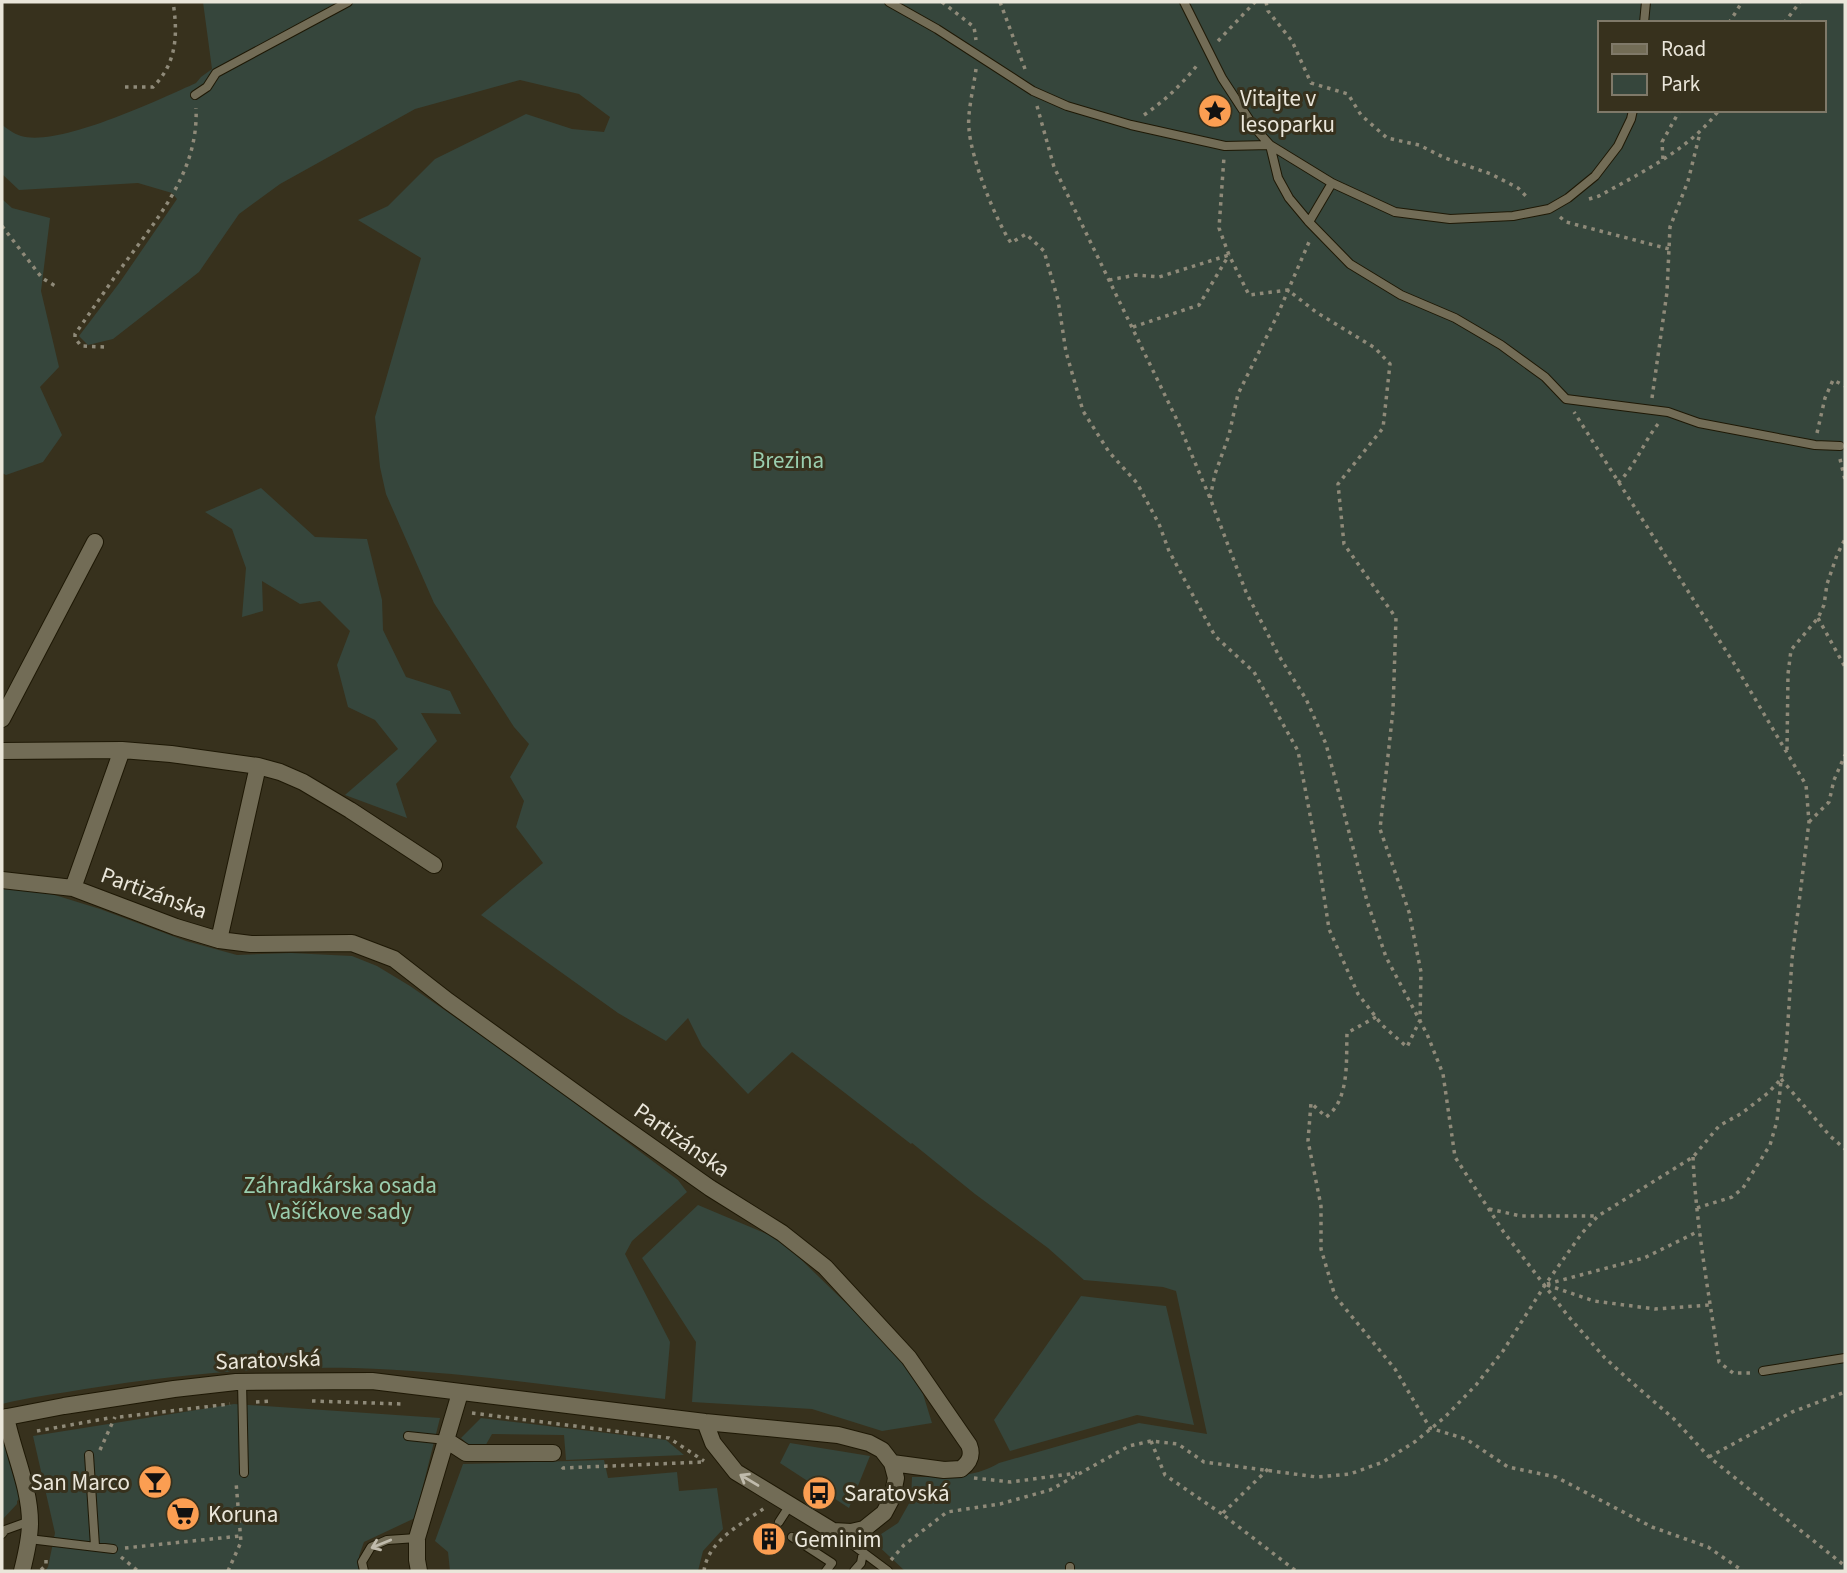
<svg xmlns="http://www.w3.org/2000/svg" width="1847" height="1573" viewBox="0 0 1847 1573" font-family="'Source Sans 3',sans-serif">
  <rect width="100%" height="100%" fill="#37311d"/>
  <path fill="#36463c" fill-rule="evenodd" d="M203 2H1845V1571H905L872 1540 898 1523 911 1500 912 1477C941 1477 973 1479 999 1463L1139 1423 1207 1434 1176 1291 1163 1287 1084 1280 1048 1248 975 1194 912 1143 911 1144 792 1052 748 1094 702 1046 688 1018 666 1041 618 1013 481 915 543 863 516 827 524 801 510 777 529 744 514 727 434 603 386 494 380 467 375 417 421 258 358 220 388 206 435 159 526 114 572 129 604 132 610 117 579 94 520 80 415 109 280 184 239 214 199 272 113 339 88 345 79 336 120 282 177 199 172 193 138 183 19 190 2 174V125C8 129 14 134 21 136 59 147 158 100 196 83L201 77 212 69ZM1600 23H1824V110H1600Z
    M2 199 12 208 50 218 41 291 59 367 40 387 62 435 43 462 6 475 2 473Z
    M261 488 315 537 367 539 382 600 383 630 406 677 450 691 461 714 421 713 437 741 396 784 407 818 345 795 398 749 375 720 348 707 337 665 350 631 320 601 300 604 262 581 263 611 242 617 246 568 232 529 205 512Z
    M2 887 42 891 100 909 186 941 237 955 291 953 352 956 377 966 410 986 528 1068 678 1180 687 1192 632 1241 625 1254 670 1342 665 1399C562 1387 458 1371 354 1368 262 1366 176 1375 85 1389 57 1394 29 1397 2 1404Z
    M698 1205 781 1240 854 1311 918 1378 932 1423 882 1431 812 1409 692 1402 696 1342 642 1258Z
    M1081 1296 1166 1306 1194 1425 1137 1415 1010 1451 994 1420Z
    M234 1404 440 1418 415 1518 364 1542 359 1556 360 1571H45L48 1567 55 1533 33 1436Z
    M481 1418 666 1440 684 1455 566 1460 564 1435 492 1434 480 1455 461 1438Z
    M790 1443 870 1456 849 1508 780 1463Z
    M2 1444H4L20 1498 17 1501V1504L2 1520Z
    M604 1460 608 1478 677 1472 679 1491 717 1488 723 1529 703 1551 698 1571H450L448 1552 435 1541 463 1464Z"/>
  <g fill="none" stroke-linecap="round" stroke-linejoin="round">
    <g stroke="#1e1805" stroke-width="10">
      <path id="lane" d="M889 2 937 29 1033 91 1067 106 1131 125 1225 146 1270 145
        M1184 2 1222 78 1254 127 1270 145 1332 183 1395 212 1450 219 1513 216 1549 209 1568 198 1595 176 1618 146 1631 119 1633 110
        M1644 23 1646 2
        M195 95 207 87 216 73 348 2
        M1270 145 1278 178 1289 198 1309 222 1350 264 1401 295 1455 318 1501 345 1545 377 1566 399 1668 412 1699 423 1815 445 1840 446
        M1309 222 1332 183
        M1763 1371 1845 1358
        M242 1382 244 1473
        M408 1436 446 1440
        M89 1455 95 1546
        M779 1522 790 1505
        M837 1533 888 1571
        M2 1534 5 1530 30 1521
        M792 1537 832 1563 826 1571
        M29 1539 113 1549
        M1070 1567V1571
        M364 1571 362 1562 371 1547 387 1540 417 1538
        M854 1571 861 1563 863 1552"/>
    </g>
    <g stroke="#1e1805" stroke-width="18">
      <path id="street" d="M2 719 95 542
        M2 751 122 750 171 754 258 766 280 772 303 782 350 810 434 865
        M2 880 73 888 176 927 219 940 251 944 352 943 394 959 448 1001 612 1119 710 1188 782 1233 825 1267 909 1358 969 1445C973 1455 970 1462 961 1469L944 1470 892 1463
        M73 888 122 750
        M219 940 258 766
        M6 1417C13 1452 30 1487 30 1523 30 1539 26 1555 22 1571
        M2 1418 64 1406 174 1389 236 1382 372 1381 705 1422 838 1435 869 1443 882 1450 892 1463 896 1478 892 1498 884 1513 864 1529 851 1532 833 1531 736 1472 713 1443 705 1422
        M446 1440 466 1453H553
        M419 1571 417 1560V1538L460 1393"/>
    </g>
    <path stroke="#8f8a79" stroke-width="3.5" stroke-dasharray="3.5 5" stroke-linecap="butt" d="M942 2 974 27 976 40
      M1000 2 1025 69
      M1266 2 1268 11 1292 41 1311 83 1348 94 1361 115 1387 138 1419 145 1445 158 1491 174 1518 188 1529 199
      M1729 23 1742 2
      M1784 23 1800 2
      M1218 41 1255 2
      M976 69C974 86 967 113 969 129 971 158 995 219 1011 243L1026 234 1044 251 1058 300 1066 352 1083 411 1109 452 1137 483 1159 524 1169 551 1215 636 1254 672 1298 751 1318 857 1329 929 1358 994 1382 1025 1407 1047 1420 1020 1421 972 1409 912 1380 829 1393 710 1396 618 1344 544 1338 484 1383 428 1390 364 1375 348 1316 312 1288 290 1249 295 1229 255 1219 228 1224 157
      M125 87H153C177 63 178 34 173 2
      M1037 106 1054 167 1177 420 1210 498 1246 592 1279 656 1306 699 1326 744 1367 901 1386 957 1427 1034 1443 1074 1455 1157 1503 1231 1568 1316 1605 1358 1628 1379 1674 1419 1709 1457 1845 1566
      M1144 115C1166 100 1183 83 1199 63
      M1663 159 1662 142 1680 110
      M1589 199 1599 196C1642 172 1689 150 1719 110
      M1560 217 1566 222 1669 249
      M2 226 42 278 57 287
      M1109 280 1136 275 1159 277 1229 255
      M1133 327 1199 305 1229 255
      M104 347 81 346 75 338V334C90 313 104 292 119 271 155 221 199 173 196 108
      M1652 398 1667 292 1670 227 1688 181 1700 133
      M1817 433 1825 398 1833 380 1845 386
      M1840 459 1845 480
      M1618 483C1636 465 1643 443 1658 424
      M1210 498 1215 474 1229 435 1238 394 1277 316 1309 242
      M1818 618 1845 667
      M1787 750 1788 674 1791 650 1818 618 1824 605 1827 584 1837 555 1845 539
      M1809 822 1829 802 1834 780 1845 755
      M1376 1017 1347 1033C1346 1059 1350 1100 1326 1117L1311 1103 1308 1141 1321 1206V1249L1335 1296 1395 1369 1430 1428 1466 1439 1508 1467 1556 1477 1652 1527 1708 1547 1743 1571
      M1781 1079 1830 1136 1845 1149
      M1693 1157C1696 1226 1709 1294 1719 1362L1733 1373H1752
      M1697 1208 1732 1197 1743 1188 1770 1145 1777 1121 1781 1081
      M1489 1209 1521 1216H1596
      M1547 1284 1644 1258 1699 1231
      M1547 1285 1594 1301 1655 1309 1710 1305
      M312 1401 402 1404
      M256 1402 272 1401
      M472 1413 669 1438 704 1461
      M120 1417 230 1404
      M37 1431 109 1418
      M1151 1441 1165 1475 1222 1514
      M100 1450 115 1417
      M1709 1457 1792 1412 1845 1392
      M562 1467 563 1468 703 1462
      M1268 1469 1222 1514 1296 1571
      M974 1478 1011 1482 1077 1473
      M125 1548 240 1536
      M121 1557 138 1571
      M891 1560 904 1545 947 1512 1000 1504 1050 1490 1129 1446 1151 1441 1178 1444 1204 1462 1317 1477 1350 1474 1383 1462 1416 1441 1445 1417 1476 1385 1503 1351 1545 1285 1582 1233 1598 1216 1693 1157 1719 1126 1742 1113 1768 1093 1781 1079 1786 1052 1792 959 1809 822 1806 785 1735 665 1574 412
      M41 1570 46 1565V1555
      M228 1571 241 1542 236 1482
      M704 1571C708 1540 742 1524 766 1507"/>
    <use href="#lane" stroke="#726c56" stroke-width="8"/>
    <use href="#street" stroke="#726c56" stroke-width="16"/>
  </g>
  <defs><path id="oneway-shaft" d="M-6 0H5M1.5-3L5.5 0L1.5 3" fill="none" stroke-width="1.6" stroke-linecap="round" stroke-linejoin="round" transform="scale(1.75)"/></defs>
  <g stroke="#c0bbac">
    <use href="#oneway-shaft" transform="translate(749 1480) rotate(-149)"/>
    <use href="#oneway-shaft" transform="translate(381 1544) rotate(158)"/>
  </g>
  <defs>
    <g id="sight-disc" transform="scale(1.75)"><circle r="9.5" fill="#fb9e52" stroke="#37311d"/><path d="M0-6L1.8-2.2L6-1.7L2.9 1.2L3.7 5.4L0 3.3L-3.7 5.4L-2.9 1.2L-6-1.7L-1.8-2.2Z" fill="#111"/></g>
    <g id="bar-disc" transform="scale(1.75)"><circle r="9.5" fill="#fb9e52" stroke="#37311d"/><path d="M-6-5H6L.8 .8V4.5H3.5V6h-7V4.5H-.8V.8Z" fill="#111"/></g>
    <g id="bus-disc" transform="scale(1.75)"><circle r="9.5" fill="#fb9e52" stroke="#37311d"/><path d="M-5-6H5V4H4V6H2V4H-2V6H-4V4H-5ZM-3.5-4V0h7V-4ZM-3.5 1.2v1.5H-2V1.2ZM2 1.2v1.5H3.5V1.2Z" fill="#111"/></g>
    <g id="supermarket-disc" transform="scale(1.75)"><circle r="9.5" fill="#fb9e52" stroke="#37311d"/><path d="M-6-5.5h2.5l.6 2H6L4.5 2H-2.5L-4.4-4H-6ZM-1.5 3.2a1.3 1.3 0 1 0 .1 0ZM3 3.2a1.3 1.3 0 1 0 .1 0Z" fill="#111"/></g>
    <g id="building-disc" transform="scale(1.75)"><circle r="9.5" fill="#fb9e52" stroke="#37311d"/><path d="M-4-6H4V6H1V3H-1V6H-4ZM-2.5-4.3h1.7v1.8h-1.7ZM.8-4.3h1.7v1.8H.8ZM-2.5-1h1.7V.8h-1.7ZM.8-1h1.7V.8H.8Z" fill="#111"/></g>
  </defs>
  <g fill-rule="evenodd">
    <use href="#sight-disc" x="1215" y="111"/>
    <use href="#bar-disc" x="155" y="1482"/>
    <use href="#bus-disc" x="819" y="1493"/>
    <use href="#supermarket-disc" x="183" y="1514"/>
    <use href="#building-disc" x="769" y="1539"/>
  </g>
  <g text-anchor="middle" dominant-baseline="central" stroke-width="6" stroke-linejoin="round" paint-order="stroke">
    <g font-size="23" fill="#eae6da" stroke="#37311d" text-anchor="start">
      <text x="1240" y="98">Vitajte v<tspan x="1240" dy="26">lesoparku</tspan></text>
      <text x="130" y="1482" text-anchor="end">San Marco</text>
      <text x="844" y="1493">Saratovská</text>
      <text x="208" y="1514">Koruna</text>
      <text x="794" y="1539">Geminim</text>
    </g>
    <g font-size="23" fill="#99cdae" stroke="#37311d">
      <text x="788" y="460">Brezina</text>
      <text x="340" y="1185">Záhradkárska osada<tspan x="340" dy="26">Vašíčkove sady</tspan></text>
    </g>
    <g font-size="23" fill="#eae6da" stroke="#37311d">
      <text transform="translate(154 893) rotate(20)">Partizánska</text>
      <text transform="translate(682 1140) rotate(35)">Partizánska</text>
      <text transform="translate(268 1360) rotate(-2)">Saratovská</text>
    </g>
  </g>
  <rect width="1847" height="1573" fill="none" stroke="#eae6da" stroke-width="7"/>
  <rect x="1598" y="21" width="228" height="91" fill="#37311d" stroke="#7f7969" stroke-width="2"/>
  <rect x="1612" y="44" width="35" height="10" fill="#726c56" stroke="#7f7969" stroke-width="2"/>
  <text x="1661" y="56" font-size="21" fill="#eae6da">Road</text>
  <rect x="1612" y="74" width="35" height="21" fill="#36463c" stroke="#7f7969" stroke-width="2"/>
  <text x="1661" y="91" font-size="21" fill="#eae6da">Park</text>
</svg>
